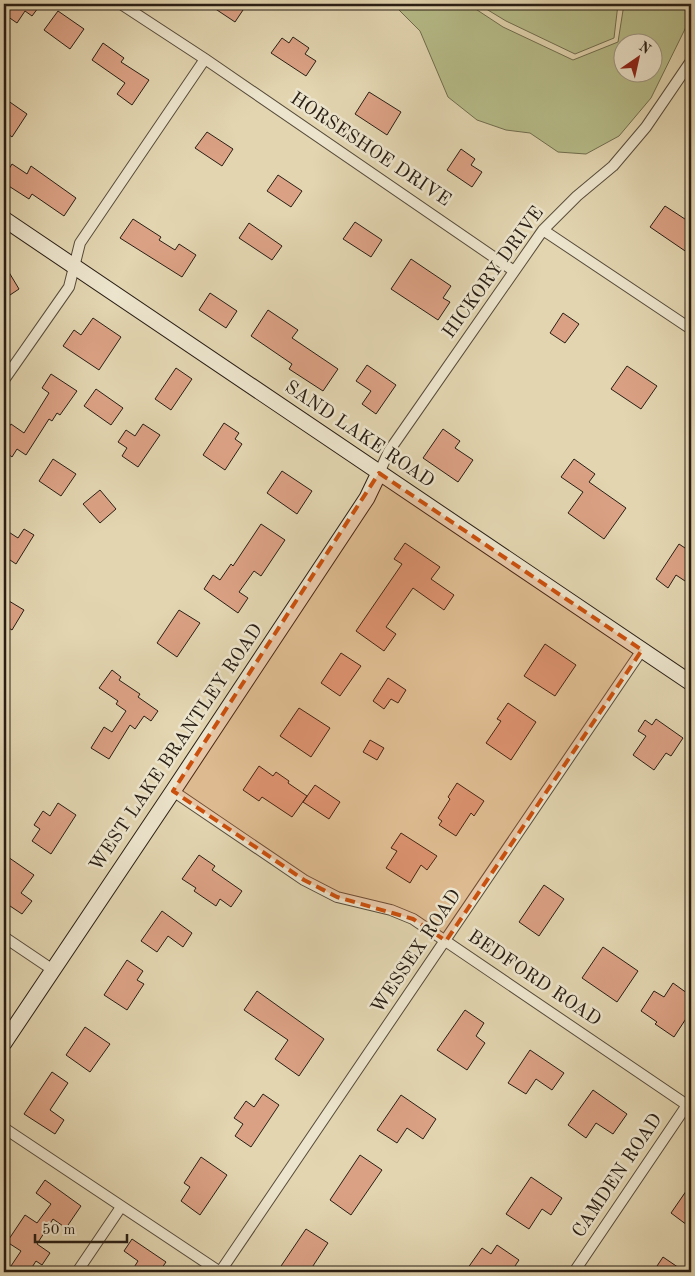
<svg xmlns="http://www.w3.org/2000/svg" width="695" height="1276" viewBox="0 0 695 1276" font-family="'Old Standard TT',serif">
  <rect width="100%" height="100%" fill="#e2d5b0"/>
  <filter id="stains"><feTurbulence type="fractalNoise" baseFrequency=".004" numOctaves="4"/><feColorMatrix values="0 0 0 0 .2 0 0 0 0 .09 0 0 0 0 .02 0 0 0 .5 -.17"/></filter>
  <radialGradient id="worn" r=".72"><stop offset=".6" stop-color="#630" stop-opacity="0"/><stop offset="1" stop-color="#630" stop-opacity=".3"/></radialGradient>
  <path fill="#b6bc89" stroke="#706d4e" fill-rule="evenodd" d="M393 4H468L503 27 573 60 618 42 624 4H691V22L686 27 651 98 619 136 586 154 558 152 530 133 506 130 477 120 448 97 420 31ZM622 42H652V72H622Z
    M478 4H618L614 38 575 54 506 21Z"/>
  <path fill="#dba184" stroke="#291e14" d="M4 4H41L32 16 25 11 17 23 4 14Z
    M208 4H247L235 22Z
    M58 11 84 29 70 49 44 30Z
    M293 37 309 48 305 54 316 61 306 76 271 53 282 38 289 43Z
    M103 43 124 58 121 62 149 80 132 105 117 94 125 83 92 60Z
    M369 92 401 112 387 135 355 114Z
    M4 98 27 114 12 137 4 131Z
    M207 132 233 149 222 166 195 148Z
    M461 149 475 159 471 165 482 172 472 187 447 170Z
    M12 164 27 174 31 166 76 198 64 216 32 194 29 199 4 183V177Z
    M278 175 302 191 291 207 267 191Z
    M665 206 691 223V255L650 227Z
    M133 219 161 237 159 240 175 250 179 244 196 255 182 277 120 238Z
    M355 222 382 240 371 257 343 239Z
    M249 223 282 246 272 260 239 238Z
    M411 259 451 286 443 298 450 302 438 320 391 289Z
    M4 264 19 289 4 299Z
    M210 293 237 311 226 328 199 310Z
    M268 310 298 330 292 338 338 369 323 391 289 369 292 364 251 336Z
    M563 313 579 324 565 343 550 333Z
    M93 318 121 337 99 370 63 346 74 330 81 335Z
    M367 365 396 385 376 414 362 404 371 391 356 381Z
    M627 366 657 386 641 409 611 389Z
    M176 368 192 379 171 410 155 399Z
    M51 374 77 391 60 415 57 413 52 421 49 419 26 455 17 449 12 457 4 451V434L11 424 24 433 49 393 42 388Z
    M96 389 123 408 111 425 84 406Z
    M224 423 239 433 235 439 242 444 225 470 203 455Z
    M143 424 160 435 138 467 122 456 127 448 118 442 126 430 135 436Z
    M443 429 460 441 455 448 473 460 458 482 423 458Z
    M53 459 76 474 61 496 39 481Z
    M574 459 595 474 589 482 626 508 604 539 568 513 583 492 561 477Z
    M282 471 312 491 297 514 267 493Z
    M100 490 116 509 100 523 83 504Z
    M261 524 285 540 261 576 254 571 239 592 248 598 238 613 204 589 213 575 220 580 231 564 233 566Z
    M4 529 18 538 24 529 34 535 16 564 4 556Z
    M405 543 440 567 431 579 454 595 444 610 413 588 386 627 396 634 384 651 356 631 402 564 394 559Z
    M679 544 691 552V585L676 575 668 588 656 579Z
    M4 598 24 610 12 630 4 625Z
    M179 610 200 623 177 657 157 643Z
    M545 644 576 665 555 696 524 676Z
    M341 653 361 666 340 696 321 683Z
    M112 670 121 677 119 680 140 694 138 697 158 711 151 721 144 716 135 729 130 725 109 759 91 748 104 727 112 732 126 711 116 704 118 701 99 688Z
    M388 678 406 690 398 703 391 699 384 709 373 701Z
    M508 703 536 722 511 760 486 743 501 721 497 719Z
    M299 708 330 728 311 757 280 736Z
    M656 719 683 738 671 756 666 753 654 770 633 755 646 736 638 731 645 720 652 725Z
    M370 740 384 748 377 760 363 752Z
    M259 766 273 776 276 772 289 781 288 783 307 796 292 817 262 797 259 801 243 790Z
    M457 783 484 801 474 816 471 813 456 836 439 825 442 821 438 818 450 799 448 797Z
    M315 785 340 802 329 819 303 802Z
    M58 803 76 815 51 854 32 841 40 829 34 825 43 811 50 816Z
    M401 833 437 856 427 870 421 865 410 883 386 868 397 851 391 848Z
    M199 855 215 866 212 870 242 891 231 907 220 899 216 906 194 891 196 888 182 879Z
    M8 857 34 875 21 893 32 901 22 914 4 902V863Z
    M544 885 564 899 539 936 519 922Z
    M162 911 192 933 183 947 168 936 157 952 141 941Z
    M603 947 638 971 617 1002 582 978Z
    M127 960 143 971 137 980 144 984 127 1010 104 995Z
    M673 983 691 996V1011L674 1037 655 1024 657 1022 641 1011 654 991 664 997Z
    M257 991 324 1039 299 1076 275 1059 288 1040 244 1010Z
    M465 1010 484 1023 476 1036 485 1043 467 1070 437 1050Z
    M85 1027 110 1044 90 1072 66 1055Z
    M530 1050 564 1073 552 1090 536 1079 526 1094 508 1083Z
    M52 1072 68 1083 50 1110 64 1120 55 1134 24 1114Z
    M593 1090 627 1114 613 1134 596 1123 586 1138 568 1125Z
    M263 1094 279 1105 251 1147 235 1136 243 1124 234 1118 246 1101 254 1107Z
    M401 1095 436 1119 423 1139 407 1128 397 1143 377 1130Z
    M360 1155 382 1170 351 1215 330 1200Z
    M201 1157 227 1175 200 1215 181 1201 190 1187 184 1183Z
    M531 1177 562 1198 551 1215 542 1209 529 1229 506 1214Z
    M45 1180 81 1206 66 1228 53 1219 37 1244 50 1253 42 1265 36 1261 29 1272H7L21 1251 7 1242 25 1215 37 1223 51 1204 36 1193Z
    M691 1184V1219L687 1225 671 1213Z
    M306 1229 328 1243 309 1272H277Z
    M132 1239 166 1262 159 1272H131L138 1261 124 1251Z
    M497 1245 519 1260 511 1272H465L482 1248 491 1254Z
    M663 1257 685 1272H653Z"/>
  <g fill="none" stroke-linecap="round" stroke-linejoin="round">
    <g stroke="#574c3b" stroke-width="12">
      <path id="street" d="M121 4 205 59 514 271
        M543 230 691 329
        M4 380 69 287 80 243 205 59
        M379 473 389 451 543 230 577 196 613 166 646 127 691 61
        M173 791 304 880 337 897 391 910 413 919 687 1105
        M4 937 53 970
        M4 1128 220 1272
        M77 1272 121 1207
        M220 1272 642 650
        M574 1272 691 1099"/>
    </g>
    <g stroke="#291e14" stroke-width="17">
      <path id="secondary" d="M4 219 691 683
        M4 1043 173 791 367 498 379 473"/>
    </g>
    <use href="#street" stroke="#ece4cc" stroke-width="10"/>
    <use href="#secondary" stroke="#ece4cc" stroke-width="15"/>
  </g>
  <path fill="#cb500d" fill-opacity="0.2" stroke="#cb500d" stroke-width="4" stroke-dasharray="10 6" stroke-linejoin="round" d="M379 473 642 650 446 941 413 919 337 897 304 880 173 791Z"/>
  <g text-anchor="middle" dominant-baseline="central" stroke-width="5" stroke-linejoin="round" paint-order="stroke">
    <g font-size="19" fill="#291e14" stroke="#ece4cc">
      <text transform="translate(370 150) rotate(34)">HORSESHOE DRIVE</text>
      <text transform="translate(494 273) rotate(-54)">HICKORY DRIVE</text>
      <text transform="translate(359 435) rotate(34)">SAND LAKE ROAD</text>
      <text transform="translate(177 748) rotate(-56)">WEST LAKE BRANTLEY ROAD</text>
      <text transform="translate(417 952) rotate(-56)">WESSEX ROAD</text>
      <text transform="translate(534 979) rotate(34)">BEDFORD ROAD</text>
      <text transform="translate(618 1176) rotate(-56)">CAMDEN ROAD</text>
    </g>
  </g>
  <rect width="695" height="1276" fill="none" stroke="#e2d5b0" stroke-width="20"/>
  <rect x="5" y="5" width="685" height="1266" fill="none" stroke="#291e14" stroke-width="2.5"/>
  <rect x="10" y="10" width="675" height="1256" fill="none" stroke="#291e14"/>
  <g transform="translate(638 58) rotate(34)"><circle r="24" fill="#ece4cc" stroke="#9e9582"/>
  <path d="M0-4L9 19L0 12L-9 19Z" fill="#8f2418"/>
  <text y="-8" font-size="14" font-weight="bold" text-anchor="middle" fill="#291e14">N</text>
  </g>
  <path d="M35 1234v8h92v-8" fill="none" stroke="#291e14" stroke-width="2.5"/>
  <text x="42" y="1234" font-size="15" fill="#291e14" stroke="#ece4cc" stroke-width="4" paint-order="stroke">50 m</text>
  <rect width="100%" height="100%" filter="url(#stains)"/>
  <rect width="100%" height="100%" fill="url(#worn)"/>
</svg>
